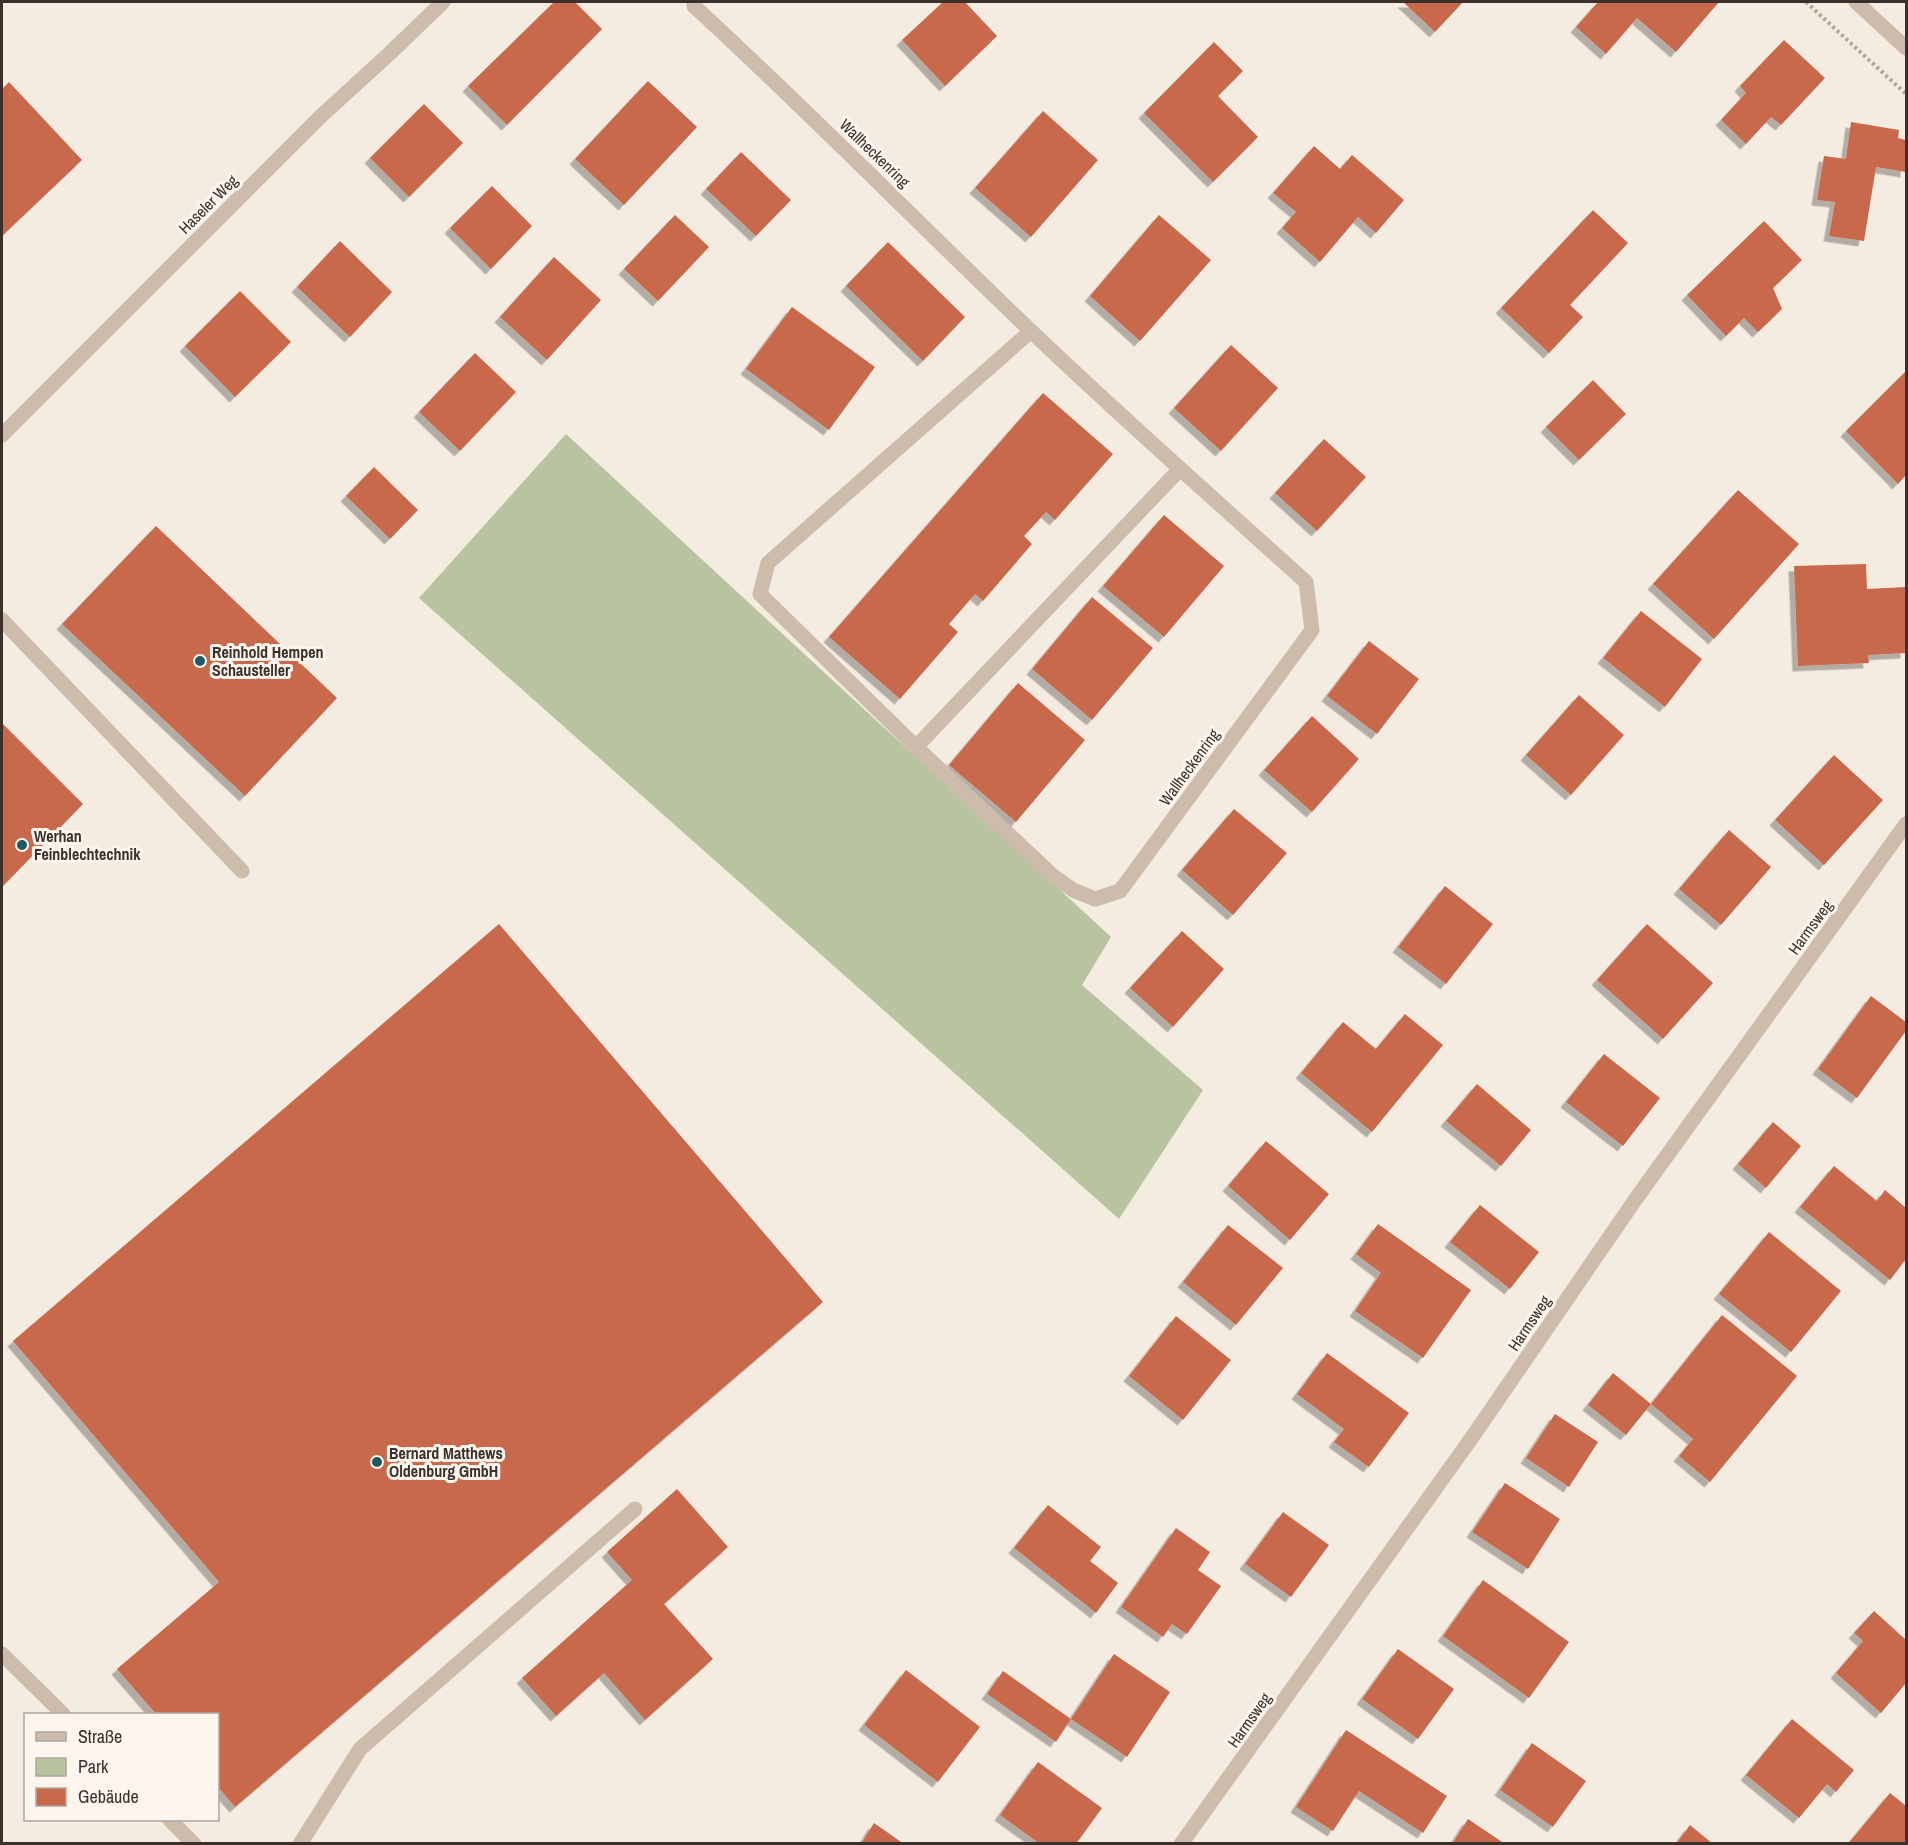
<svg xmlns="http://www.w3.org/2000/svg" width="1908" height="1845" viewBox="0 0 1908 1845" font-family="'Archivo Narrow',sans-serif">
  <defs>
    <filter id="shadow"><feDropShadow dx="-5.5" dy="5.5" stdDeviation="0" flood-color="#0004"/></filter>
  </defs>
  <rect width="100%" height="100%" fill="#f4ebe1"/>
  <path fill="#b8c4a0" d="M566 434 1111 937 1082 985 1203 1090 1119 1219 419 598Z"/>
  <path fill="#c8694b" filter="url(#shadow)" d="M554 2H575L602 29 507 125 468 86Z
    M943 2H965L997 36 945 86 902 40Z
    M1403 2H1463L1435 32Z
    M1598 2H1719L1676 52 1637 18 1606 54 1576 27Z
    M1784 40 1825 78 1781 125 1771 117 1746 144 1721 120 1746 93 1740 86Z
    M1214 42 1243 71 1218 96 1258 137 1213 182 1144 113Z
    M648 81 697 127 624 205 575 159Z
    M9 82 82 160 2 236V89Z
    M424 104 463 143 409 197 370 158Z
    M1043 111 1098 160 1031 237 975 188Z
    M1851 122 1899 130 1898 138 1906 140V172L1876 167 1864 241 1829 236 1835 202 1817 200 1824 156 1846 159Z
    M1314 146 1340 169 1352 155 1404 200 1376 233 1358 217 1320 262 1282 228 1296 212 1273 193Z
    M741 152 791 200 756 236 706 189Z
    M492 186 532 226 491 269 450 228Z
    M1593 210 1628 243 1570 305 1583 317 1549 353 1501 308Z
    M675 215 709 247 658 301 624 269Z
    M1159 215 1211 260 1140 341 1090 296Z
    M1764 221 1802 260 1773 288 1782 309 1758 332 1744 318 1726 336 1687 295Z
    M340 241 392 292 350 337 297 287Z
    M888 242 965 317 923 361 846 286Z
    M554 257 601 300 547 360 500 317Z
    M240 291 291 342 235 397 185 346Z
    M792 307 875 367 829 430 746 369Z
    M1231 345 1278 388 1221 451 1174 408Z
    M475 353 516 392 460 451 419 412Z
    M1906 371V475L1898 484 1846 431Z
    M1593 380 1626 414 1579 460 1546 427Z
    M1043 393 1113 454 1055 520 1046 512 1024 536 1032 544 983 601 975 594 949 624 958 632 900 699 829 637Z
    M1324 439 1366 477 1317 531 1275 493Z
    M374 467 418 510 390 539 346 496Z
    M1738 490 1799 544 1714 639 1653 584Z
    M1164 515 1224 566 1164 637 1103 586Z
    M156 526 337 698 245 796 62 624Z
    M1866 564 1867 589 1906 587V653L1868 655 1869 663 1798 666 1794 566Z
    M1092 597 1153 648 1092 720 1032 669Z
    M1641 611 1702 659 1665 707 1603 658Z
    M1369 641 1419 679 1377 734 1327 696Z
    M1018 683 1085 740 1016 822 949 765Z
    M1579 695 1624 735 1571 795 1526 755Z
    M1312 716 1359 759 1312 812 1264 770Z
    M2 723 83 804 2 887Z
    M1834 755 1883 800 1824 865 1775 820Z
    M1234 809 1287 853 1233 915 1182 870Z
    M1729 830 1771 867 1721 925 1679 889Z
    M1445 886 1493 924 1446 984 1398 947Z
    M499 924 823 1302 235 1807 218 1787V1714H156L117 1669 219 1582 13 1341Z
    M1647 924 1713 983 1663 1039 1597 980Z
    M1182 931 1224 969 1173 1027 1130 988Z
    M1871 996 1906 1022V1031L1857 1098 1818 1069Z
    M1405 1014 1443 1045 1372 1132 1301 1073 1343 1022 1376 1049Z
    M1604 1054 1660 1098 1623 1146 1566 1102Z
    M1477 1084 1531 1130 1501 1166 1446 1121Z
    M1773 1122 1801 1146 1766 1188 1738 1164Z
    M1266 1141 1329 1194 1290 1240 1228 1186Z
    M1834 1166 1877 1201 1885 1190 1906 1208V1259L1890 1280 1800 1207Z
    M1480 1205 1539 1252 1510 1289 1450 1242Z
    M1378 1224 1471 1290 1423 1358 1355 1311 1381 1273 1356 1254Z
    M1228 1225 1283 1268 1236 1325 1183 1282Z
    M1769 1232 1841 1291 1791 1352 1719 1294Z
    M1722 1315 1797 1376 1710 1482 1679 1456 1693 1439 1651 1404 1626 1435 1588 1405 1613 1373 1651 1404Z
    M1176 1316 1231 1360 1183 1420 1129 1376Z
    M1327 1353 1409 1413 1369 1467 1334 1442 1344 1429 1297 1394Z
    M1555 1414 1598 1442 1569 1487 1526 1458Z
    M1505 1483 1560 1519 1528 1569 1472 1532Z
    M677 1489 728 1547 664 1604 713 1659 645 1720 604 1673 556 1716 522 1678 632 1580 607 1552Z
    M1048 1505 1101 1547 1090 1561 1118 1583 1096 1613 1014 1548Z
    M1283 1512 1329 1545 1291 1597 1245 1564Z
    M1176 1528 1210 1552 1198 1570 1221 1586 1187 1634 1172 1624 1163 1637 1121 1607Z
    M1483 1580 1569 1642 1529 1698 1443 1636Z
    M1874 1611 1906 1640V1683L1881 1713 1836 1673 1863 1641 1854 1633Z
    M1398 1649 1454 1689 1418 1739 1362 1699Z
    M1114 1654 1170 1692 1127 1757 1071 1719Z
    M906 1670 980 1727 938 1782 864 1725Z
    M1003 1671 1071 1719 1056 1742 987 1694Z
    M1792 1719 1854 1770 1836 1792 1827 1784 1799 1818 1746 1775Z
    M1346 1730 1447 1796 1423 1833 1359 1791 1333 1831 1296 1807Z
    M1532 1743 1586 1781 1553 1827 1500 1790Z
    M1038 1762 1102 1808 1076 1844H1040L1000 1815Z
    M1890 1793 1906 1806V1844H1848Z
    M1468 1819 1505 1844H1452Z
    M874 1823 904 1844H861Z
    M1690 1825 1713 1844H1676Z"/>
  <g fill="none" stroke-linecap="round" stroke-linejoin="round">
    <path stroke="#b9a596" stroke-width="4" stroke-dasharray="3 3" stroke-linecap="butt" d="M1806 2 1906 94"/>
    <path stroke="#cdbbac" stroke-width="15" d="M2 620 242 871
      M2 1654 63 1714
      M170 1820 194 1844
      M300 1844 360 1749 635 1509"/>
    <path stroke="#cdbbac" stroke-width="15" d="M694 2V6C809 112 918 223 1031 331 1121 417 1214 499 1306 582L1312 630 1120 891 1095 899 1073 890 1052 875 916 747 760 594 768 563 1031 331
      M1856 2 1906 48
      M2 435 320 117 389 54 443 2
      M916 747 1180 469
      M1181 1844 1473 1436 1635 1200 1906 824"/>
  </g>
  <g fill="#1f5a5e" stroke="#fbf5ee" stroke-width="2">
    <circle cx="200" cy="661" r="6"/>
    <circle cx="22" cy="845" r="6"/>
    <circle cx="377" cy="1462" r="6"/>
  </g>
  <g text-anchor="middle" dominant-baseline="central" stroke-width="6" stroke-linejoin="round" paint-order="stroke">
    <g font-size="16" fill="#3b302b" stroke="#fbf5ee">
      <text transform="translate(875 153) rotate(44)">Wallheckenring</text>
      <text transform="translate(208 204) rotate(-45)">Haseler Weg</text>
      <text transform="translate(1189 767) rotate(-54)">Wallheckenring</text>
      <text transform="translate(1810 927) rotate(-54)">Harmsweg</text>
      <text transform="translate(1529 1323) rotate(-56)">Harmsweg</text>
      <text transform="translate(1249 1720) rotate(-55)">Harmsweg</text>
    </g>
    <g font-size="16" font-weight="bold" fill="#3b302b" stroke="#fbf5ee" text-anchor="start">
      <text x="212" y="652">Reinhold Hempen<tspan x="212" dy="18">Schausteller</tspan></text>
      <text x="34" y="836">Werhan<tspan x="34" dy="18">Feinblechtechnik</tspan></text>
      <text x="389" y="1453">Bernard Matthews<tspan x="389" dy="18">Oldenburg GmbH</tspan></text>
    </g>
  </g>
  <rect width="1908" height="1845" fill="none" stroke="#3b302b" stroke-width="6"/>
  <rect x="24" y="1713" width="195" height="108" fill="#fbf5ee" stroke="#aea6a0" stroke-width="1.5"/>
  <rect x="36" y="1732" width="30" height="9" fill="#cdbbac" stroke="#aea6a0" stroke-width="1.5"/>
  <text x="78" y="1743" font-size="18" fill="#3b302b">Straße</text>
  <rect x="36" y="1758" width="30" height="18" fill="#b8c4a0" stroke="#aea6a0" stroke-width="1.5"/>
  <text x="78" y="1773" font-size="18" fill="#3b302b">Park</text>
  <rect x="36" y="1788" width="30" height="18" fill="#c8694b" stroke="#aea6a0" stroke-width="1.5"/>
  <text x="78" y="1803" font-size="18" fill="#3b302b">Gebäude</text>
</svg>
